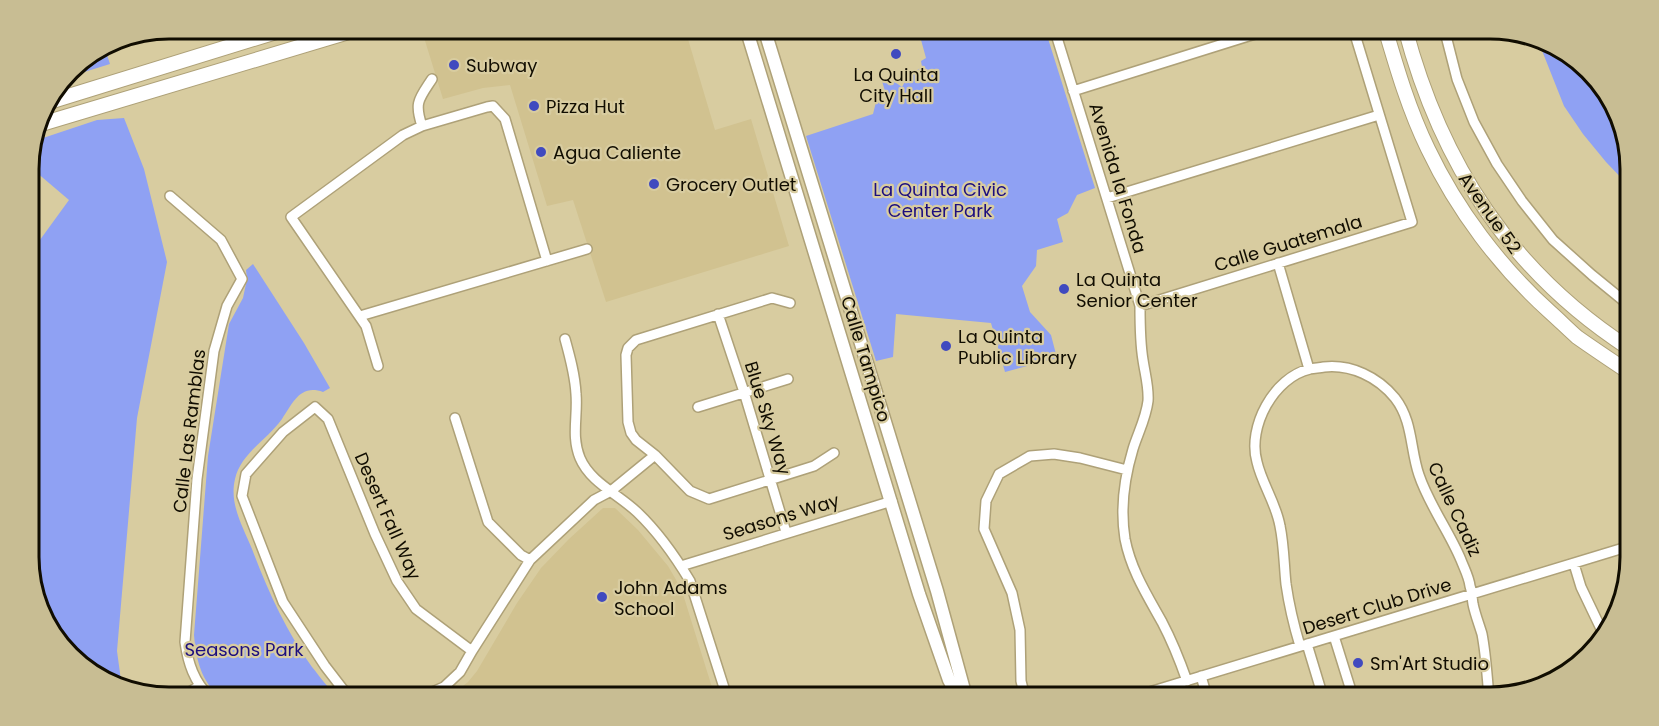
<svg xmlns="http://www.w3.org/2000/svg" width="1659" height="726" viewBox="0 0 1659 726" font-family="Poppins,sans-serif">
  <rect width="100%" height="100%" fill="#d8cca0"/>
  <path fill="#d1c290" d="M430 28H613L614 31 623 28 685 29 715 130 751 119 789 246 606 302 573 200 547 206 510 85 483 88 443 99 422 31Z
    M603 508H615L638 530 668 566 675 578 682 591 715 697H449L468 682 477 671 517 603 541 568 569 539Z"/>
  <path fill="#8fa1f3" d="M918 29H1045L1095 188 1077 195 1068 213 1057 219 1063 242 1037 250 1036 266 1022 286 1030 312 1051 335 1057 358 1005 372 991 323 896 314 893 357 876 361 806 136 873 114 876 102 887 98 882 81 892 80 902 87 908 76 922 67 921 61 926 58Z
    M1537 38 1544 39 1601 83 1629 150V186L1606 162 1583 134 1564 106Z
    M104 46 110 64 65 78 76 63Z
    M124 118 144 169 167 262 137 418 117 651 122 688 115 687 58 643 30 576 29 255 69 200 29 166V159L34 141 97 120Z
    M253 264 304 343 330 388 323 392C300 384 293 403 282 419 267 440 241 453 235 479 229 504 243 527 252 549 268 591 286 631 312 667 321 678 328 689 340 697H220C201 681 196 659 194 635L208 456 229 324 243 298 247 279 246 270Z"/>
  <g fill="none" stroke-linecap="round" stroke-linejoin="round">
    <g stroke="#aea178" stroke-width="12">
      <path id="minor" d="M1054 28 1140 306C1140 324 1140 342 1143 360 1145 374 1149 387 1148 401 1146 418 1138 433 1133 449 1124 479 1120 508 1125 539 1131 570 1147 595 1162 622 1172 641 1180 661 1187 681
        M1444 28 1457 79 1474 122 1497 164 1522 201 1553 240 1592 275 1630 306
        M1073 91 1274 28
        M422 126C414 102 419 99 432 79
        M170 196 221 240 242 279 227 306 214 351 197 479 185 642C188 663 194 682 210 697
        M1107 198 1379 115
        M1278 263 1309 369
        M790 303 772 298 636 340 628 348 626 355 628 422 631 433 636 440 655 455 690 491 709 499 814 466 834 453
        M1140 306 1412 222 1353 28
        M718 314 744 392 786 532
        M360 316 587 249
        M565 339C570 357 575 375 576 394 578 416 571 436 580 458 590 482 618 494 637 512 658 532 675 556 690 581L727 697
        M378 366 366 326 291 217 403 135 422 126 487 107 493 106 505 119 547 261
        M698 407 788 379
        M455 418 488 522 521 555 530 560
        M1574 564 1581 587 1603 633
        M681 566 892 501
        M1334 636 1353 697
        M1307 644 1323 697
        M1300 646C1294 626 1289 605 1286 584 1284 565 1284 545 1280 526 1276 503 1262 484 1257 462 1247 427 1274 377 1310 369 1314 368 1319 368 1324 367 1351 364 1378 377 1395 398 1413 421 1410 449 1419 475 1429 505 1449 531 1461 560 1464 568 1469 577 1470 586 1472 592 1472 598 1473 604 1475 614 1479 624 1482 634 1486 655 1487 676 1489 697
        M1201 676 1207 697
        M1174 685 1178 697
        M182 697 199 686
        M366 697 345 692 325 666 283 602 242 496 246 474 283 432 315 407 328 419 375 534 397 581 416 609 472 651
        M421 697 444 687 460 672 472 651 530 560 594 500 611 491 655 455
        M1025 697 1021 681 1020 630 1012 593 984 529 986 501 999 474 1030 456 1054 454 1080 458 1127 470
        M1133 697 1630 546"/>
    </g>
    <g stroke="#aea178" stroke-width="15">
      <path id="tertiary" d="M746 28 919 594 949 680 958 697
        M764 28 937 591 966 697"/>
    </g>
    <g stroke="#aea178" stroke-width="16">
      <path id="secondary" d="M1385 28C1397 69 1409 110 1428 149 1457 210 1500 267 1550 312 1559 320 1568 329 1577 337 1594 349 1612 361 1630 373
        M1405 28C1441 164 1511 272 1630 349
        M46 103 289 28
        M38 125 362 28"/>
    </g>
    <use href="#minor" stroke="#fff" stroke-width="9"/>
    <use href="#tertiary" stroke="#fff" stroke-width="12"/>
    <use href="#secondary" stroke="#fff" stroke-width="14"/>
  </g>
  <g fill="#404abf" stroke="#d8cca0" stroke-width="2">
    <circle cx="896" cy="54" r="6"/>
    <circle cx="454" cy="65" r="6"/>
    <circle cx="534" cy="106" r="6"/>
    <circle cx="541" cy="152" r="6"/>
    <circle cx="654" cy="184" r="6"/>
    <circle cx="1064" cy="289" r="6"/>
    <circle cx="946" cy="346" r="6"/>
    <circle cx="602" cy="597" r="6"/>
    <circle cx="1358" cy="663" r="6"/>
  </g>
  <g text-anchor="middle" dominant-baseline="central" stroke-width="4.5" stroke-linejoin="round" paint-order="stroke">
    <g font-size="18" fill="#110d01" stroke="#d8cca0" text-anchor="start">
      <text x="466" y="65">Subway</text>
      <text x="896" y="74" text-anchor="middle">La Quinta<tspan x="896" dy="21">City Hall</tspan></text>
      <text x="546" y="106">Pizza Hut</text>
      <text x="553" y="152">Agua Caliente</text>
      <text x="666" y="184">Grocery Outlet</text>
      <text x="1076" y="279">La Quinta<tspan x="1076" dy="21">Senior Center</tspan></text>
      <text x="958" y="336">La Quinta<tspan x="958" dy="21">Public Library</tspan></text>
      <text x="614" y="587">John Adams<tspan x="614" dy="21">School</tspan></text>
      <text x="1370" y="663">Sm'Art Studio</text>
    </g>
    <g font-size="18" fill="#110d01" stroke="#d8cca0">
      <text transform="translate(1118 178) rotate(73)">Avenida la Fonda</text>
      <text transform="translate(1490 213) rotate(55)">Avenue 52</text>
      <text transform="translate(1288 243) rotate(-17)">Calle Guatemala</text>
      <text transform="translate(866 359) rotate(73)">Calle Tampico</text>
      <text transform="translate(768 418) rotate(73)">Blue Sky Way</text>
      <text transform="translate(189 431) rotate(-83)">Calle Las Ramblas</text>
      <text transform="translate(1455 509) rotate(65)">Calle Cadiz</text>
      <text transform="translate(388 516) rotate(66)">Desert Fall Way</text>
      <text transform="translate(781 517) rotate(-17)">Seasons Way</text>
      <text transform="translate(1377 606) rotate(-17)">Desert Club Drive</text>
    </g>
    <g font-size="18" fill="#1c0e7f" stroke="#d8cca0">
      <text x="940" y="189">La Quinta Civic<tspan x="940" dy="21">Center Park</tspan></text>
      <text x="244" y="649">Seasons Park</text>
    </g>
  </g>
  <path d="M0 0H1659V726H0ZM169 39H1490A130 130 0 0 1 1620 169V557A130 130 0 0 1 1490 687H169A130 130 0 0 1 39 557V169A130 130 0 0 1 169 39Z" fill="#c8bd93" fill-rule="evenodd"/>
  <path fill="none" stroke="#110d01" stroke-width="3" d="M169 39H1490A130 130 0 0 1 1620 169V557A130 130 0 0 1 1490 687H169A130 130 0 0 1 39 557V169A130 130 0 0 1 169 39Z"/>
</svg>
